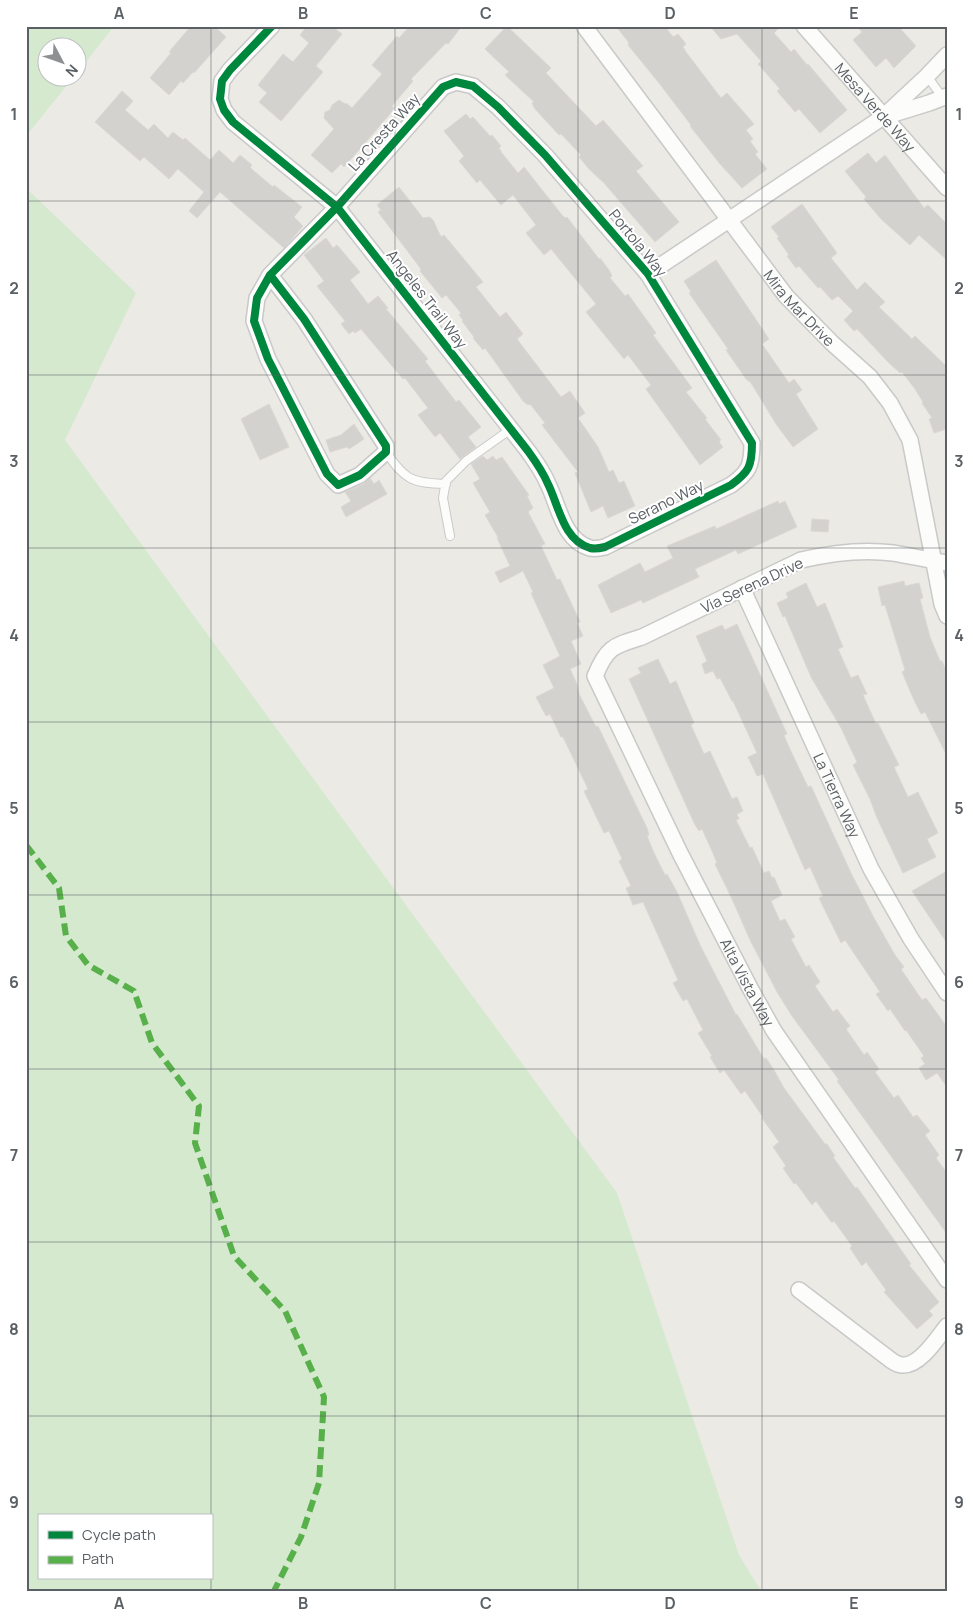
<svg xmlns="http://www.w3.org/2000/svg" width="973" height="1617" viewBox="0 0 973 1617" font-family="Manrope,sans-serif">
  <rect width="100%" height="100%" fill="#eceae5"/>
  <path fill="#d5e9cf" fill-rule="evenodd" d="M26 26H114L78 72V48H48V78H73L26 136Z
    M26 188 136 293 65 440 617 1193 739 1555 761 1591H26ZM39 1516H211V1578H39Z"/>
  <path fill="#d3d2cf" stroke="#dcd8d4" d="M191 26H214L226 37 194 73 193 72 183 83 181 81 169 95 150 78 171 53 169 52Z
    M307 26H332L342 34 316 66 323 72 281 121 259 102 267 93 258 85 283 54 293 62 309 43 300 35Z
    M410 26H462L448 44 446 43 411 79 413 81 392 106 394 108 390 114 359 150 344 167 341 164 332 173 311 155 334 129 324 118 325 112 330 110 332 105 339 100 345 104 346 103 352 108 382 74 372 65 397 36 399 38Z
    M507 26 551 68 546 73 596 126 603 120 643 166 636 171 679 222 655 242 604 183 589 169 579 157 581 155 561 134 559 135 535 109 532 103 534 102 505 75 509 72 485 49Z
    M616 26H665L673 37 678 34 686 44 683 47 686 52 721 98 727 93 754 124 746 130 753 139 750 141 758 152 755 154 767 169 742 188 720 164 690 126 691 125 659 83 628 45 629 43Z
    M710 26H781L774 33 791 52 794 49 807 65 808 64 847 110 820 133 799 109 795 112 777 91 780 89 758 64 761 61 737 34 721 39Z
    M857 26H898L916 46 894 68 886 58 876 67 853 40 862 32Z
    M122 91 133 101 125 110 148 130 154 124 168 138 173 132 183 140 185 138 210 160 219 150 233 163 240 155 252 165 250 167 254 171 273 187 274 185 302 207 294 217 303 226 284 248 220 192 197 218 189 211 204 192 178 169 169 179 144 157 140 161 95 122Z
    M466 114 470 119 473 117 490 136 492 135 501 146 499 148 502 153 518 173 524 167 562 215 565 218 567 217 599 259 600 258 609 270 612 276 610 278 625 296 628 294 656 333 653 335 692 388 686 392 707 418 705 419 721 440 719 442 723 447 700 465 646 389 651 385 628 355 624 359 586 312 596 304 551 249 544 255 526 233 536 225 513 195 501 205 480 180 477 183 459 161 464 156 444 131Z
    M868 153 876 163 885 155 924 208 928 205 947 224V260L919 235 910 245 881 219 864 199 866 197 845 171Z
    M399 187 423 218 430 217 433 220 441 237 444 235 483 282 476 287 500 317 506 312 523 334 517 339 561 397 570 391 585 413 578 418 598 447 609 472 613 470 619 483 624 481 635 506 608 518 603 506 591 512 575 473 578 472 542 425 545 423 530 404 528 405 523 401 485 348 483 350 473 338 474 337 462 321 463 320 459 315 461 313 446 295 442 298 429 282 420 271 421 269 378 212 381 210 377 205Z
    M802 204 837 253 831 258 857 290 865 282 885 302 879 307 912 339 915 336 947 367V429L934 433 929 419 932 418 922 403 923 402 915 389 902 372 900 373 889 363 857 329 854 331 844 320 853 311 838 296 832 300 820 287 818 288 799 266 796 268 787 256 789 255 777 238 779 237 771 227Z
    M326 238 333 248 337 245 360 272 350 280 368 304 378 296 388 308 386 309 428 359 425 361 456 402 459 400 481 427 468 437 476 447 460 459 440 433 435 437 418 415 428 408 405 378 403 379 361 329 355 333 353 331 349 334 341 324 345 321 317 286 324 281 304 255Z
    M716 260 769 339 762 344 789 383 794 379 802 390 796 394 818 429 793 447 776 424 751 383 746 379 726 350 728 349 689 293 691 292 684 281Z
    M269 404 289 447 260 460 241 419Z
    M354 424 364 439 349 449 347 447 330 452 326 440 341 435Z
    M483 456 487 460 493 456 496 460 502 457 529 495 527 496 533 508 528 512 545 544 541 546 557 580 560 579 580 622 577 623 583 636 571 641 581 664 570 669 577 684 579 694 596 727 598 726 647 828 649 835 647 836 654 853 665 875 667 874 677 892 701 947 736 1015 737 1014 764 1059 766 1058 774 1070 784 1088 825 1144H827L835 1156 833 1157 855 1188 857 1187 911 1264 909 1265 939 1302 929 1311 933 1315 917 1329 884 1292 886 1290 866 1262 862 1266 850 1248 852 1246 834 1221 832 1223 816 1201 812 1205 796 1183 794 1184 783 1168 786 1166 773 1147 779 1142 762 1118 763 1117 745 1091 741 1094 724 1070 720 1073 710 1057 712 1056 698 1033 703 1030 687 999 683 1001 673 983 678 980 643 902 633 905 626 888 631 886 619 861 622 859 609 831 604 833 584 791 588 789 563 737H561L550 714 546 716 536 697 554 688 543 665 560 656 531 593 533 592 523 571 500 583 495 572 510 566 497 538 498 537 485 515 490 512 473 483 480 479 471 464Z
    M370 478 374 484 379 480 387 494 346 517 341 507 351 501 345 492 364 484Z
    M778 501 779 504 785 501 797 527 738 554 736 550 695 569 699 577 643 603 641 600 611 613 598 585 640 563 645 572 673 558 667 546 715 526 716 529Z
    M812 519 829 520 828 532 811 531Z
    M904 581 905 586 919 583 923 598 920 599 930 637 940 661H942L947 672V756L925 712 921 714 913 698 902 672 905 670 885 605 882 606 878 587Z
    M806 583 817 607 825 603 843 647 838 649 851 678 858 675 867 694 863 695 876 724 878 723 899 765 894 767 908 797 918 792 938 833 927 839 936 857 903 873 877 818 870 799 853 765 857 762 841 728 811 677 785 616 783 617 777 603 788 598 786 593Z
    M737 624 787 734 784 735 788 745 808 787 811 786 851 873 874 918 895 955 904 967 901 969 909 981 922 1000 926 998 947 1027V1087L937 1073 926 1080 919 1068 925 1064 921 1058 924 1056 906 1030 905 1031 890 1009 888 1011 876 994 880 992 845 940 841 943 819 898 823 896 810 867 805 870 763 774 757 776 748 757 757 753 733 701H732L720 678 717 679 713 671 705 674 702 664 707 661 696 636 722 625 725 630Z
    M658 659 670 684 676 681 694 723 691 725 704 754 710 751 732 799 737 797 743 811 737 814 739 819 736 820 750 848 752 847 764 873 769 871 772 878 774 877 782 895 771 901 780 921 785 919 795 937 791 939 806 967 809 965 820 982 815 986 833 1012 837 1009 850 1026 846 1029 864 1055 867 1052 879 1069 875 1072 894 1098 898 1095 913 1117 917 1115 930 1131 925 1135 939 1155 936 1158 947 1173V1234L837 1081 839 1080 792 1016 777 992 751 942 732 899 715 864 717 863 712 851 702 829 699 831 695 825 629 679 641 673 638 668Z
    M947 871V943L912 891Z"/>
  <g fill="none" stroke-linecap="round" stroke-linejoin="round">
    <g stroke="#c8c9c8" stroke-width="10">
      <path id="service" d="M927 76 943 98
        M386 452C405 480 412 483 446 484
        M450 536 443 498 446 481 466 461 511 429"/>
    </g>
    <g stroke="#c8c9c8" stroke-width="18">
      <g id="minor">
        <path id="s1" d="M584 26 786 296 832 343 870 377 890 403 910 440 942 604 947 616"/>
        <path id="s2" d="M804 26 947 188"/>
        <path d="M887 116 929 103 947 96"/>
        <path d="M648 274 883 117 927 76 947 55"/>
        <path d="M270 275 304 319 386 446V452L360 475 338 485 327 474 268 359 254 321 257 298 270 275 337 207 443 87 456 82 473 86 498 107 545 155 648 274 752 443C752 466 749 472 731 485L605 547C601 548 594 549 590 548 563 540 559 506 548 484 543 472 536 462 528 451L337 207 233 122 224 110 220 99 222 81 230 70 272 26"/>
        <path id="s3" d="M947 563C929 560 911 556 893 553 863 549 831 553 801 560L642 637C613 646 607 647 595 676L680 853 750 988 774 1031 947 1280"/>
        <path id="s4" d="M742 588 871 869 911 939 947 993"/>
        <path d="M799 1290 892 1361C895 1363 900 1365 903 1365 920 1366 938 1337 947 1326"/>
      </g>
    </g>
    <use href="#service" stroke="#fcfcfb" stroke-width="8"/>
    <use href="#minor" stroke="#fcfcfb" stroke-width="15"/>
    <path stroke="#58b04a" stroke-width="6" stroke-dasharray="12 6" stroke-linecap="butt" d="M26 845 59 888 66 936 88 965 134 991 152 1043 199 1106 195 1143 234 1256 285 1311 324 1397 319 1483 301 1537 274 1591"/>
    <g stroke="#fff" stroke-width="11">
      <path id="cycleway" d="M270 275 304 319 386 446V452L360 475 338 485 327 474 268 359 254 321 257 298 270 275 337 207 443 87 456 82 473 86 498 107 545 155 648 274 752 443C752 466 749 472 731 485L605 547C601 548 594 549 590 548 563 540 559 506 548 484 543 472 536 462 528 451L337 207 233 122 224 110 220 99 222 81 230 70 272 26"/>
    </g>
    <use href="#cycleway" stroke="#00873e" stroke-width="8"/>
  </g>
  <path fill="none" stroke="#5b6065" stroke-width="1" stroke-opacity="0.55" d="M211 26V1516M395 26V1591M578 26V1591M762 26V1591M26 201H947M26 375H947M26 548H947M26 722H947M26 895H947M26 1069H947M26 1242H947M26 1416H947M211 1578V1591"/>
  <g text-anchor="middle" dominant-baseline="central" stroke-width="4" stroke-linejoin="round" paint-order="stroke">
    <g font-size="15" fill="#5b6065" stroke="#fff">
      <text stroke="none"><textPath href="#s2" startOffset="108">Mesa Verde Way</textPath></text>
      <text transform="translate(384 132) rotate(-48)">La Cresta Way</text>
      <text transform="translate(638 243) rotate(51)">Portola Way</text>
      <text transform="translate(427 299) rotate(52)">Angeles Trail Way</text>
      <text stroke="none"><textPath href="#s1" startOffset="355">Mira Mar Drive</textPath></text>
      <text transform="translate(666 502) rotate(-26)">Serano Way</text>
      <text transform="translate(752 585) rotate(-25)">Via Serena Drive</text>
      <text stroke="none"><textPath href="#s4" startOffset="228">La Tierra Way</textPath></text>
      <text stroke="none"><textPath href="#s3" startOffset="731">Alta Vista Way</textPath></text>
    </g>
  </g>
  <rect width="973" height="1617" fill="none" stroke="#ffffff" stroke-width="55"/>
  <rect x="38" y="1514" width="175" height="65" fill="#ffffff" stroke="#bdbfc1"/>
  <rect x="48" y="1531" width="25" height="8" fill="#00873e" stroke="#bdbfc1"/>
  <text x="82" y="1540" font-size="15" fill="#5b6065">Cycle path</text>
  <rect x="48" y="1556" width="25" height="8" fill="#58b04a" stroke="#bdbfc1"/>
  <text x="82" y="1564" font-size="15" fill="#5b6065">Path</text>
  <g transform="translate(62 62) rotate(131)"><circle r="24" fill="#ffffff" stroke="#bdbfc1"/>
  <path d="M0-4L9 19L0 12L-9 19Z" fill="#8e9092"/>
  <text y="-8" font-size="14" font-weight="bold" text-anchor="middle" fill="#5b6065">N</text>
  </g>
  <rect x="28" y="28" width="918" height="1562" fill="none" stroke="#5b6065" stroke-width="2"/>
  <g font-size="16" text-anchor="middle" font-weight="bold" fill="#5b6065">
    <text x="119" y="19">A</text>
    <text x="303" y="19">B</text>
    <text x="486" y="19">C</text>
    <text x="670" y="19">D</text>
    <text x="854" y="19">E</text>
    <text x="14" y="120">1</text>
    <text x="959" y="120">1</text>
    <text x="14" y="294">2</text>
    <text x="959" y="294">2</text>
    <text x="14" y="467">3</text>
    <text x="959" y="467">3</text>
    <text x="14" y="641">4</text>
    <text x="959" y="641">4</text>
    <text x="14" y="814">5</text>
    <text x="959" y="814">5</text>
    <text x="14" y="988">6</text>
    <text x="959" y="988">6</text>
    <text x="14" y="1161">7</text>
    <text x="959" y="1161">7</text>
    <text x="14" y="1335">8</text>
    <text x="959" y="1335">8</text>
    <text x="14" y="1508">9</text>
    <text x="959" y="1508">9</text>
    <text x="119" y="1609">A</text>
    <text x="303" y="1609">B</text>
    <text x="486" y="1609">C</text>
    <text x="670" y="1609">D</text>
    <text x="854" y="1609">E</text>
  </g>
</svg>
